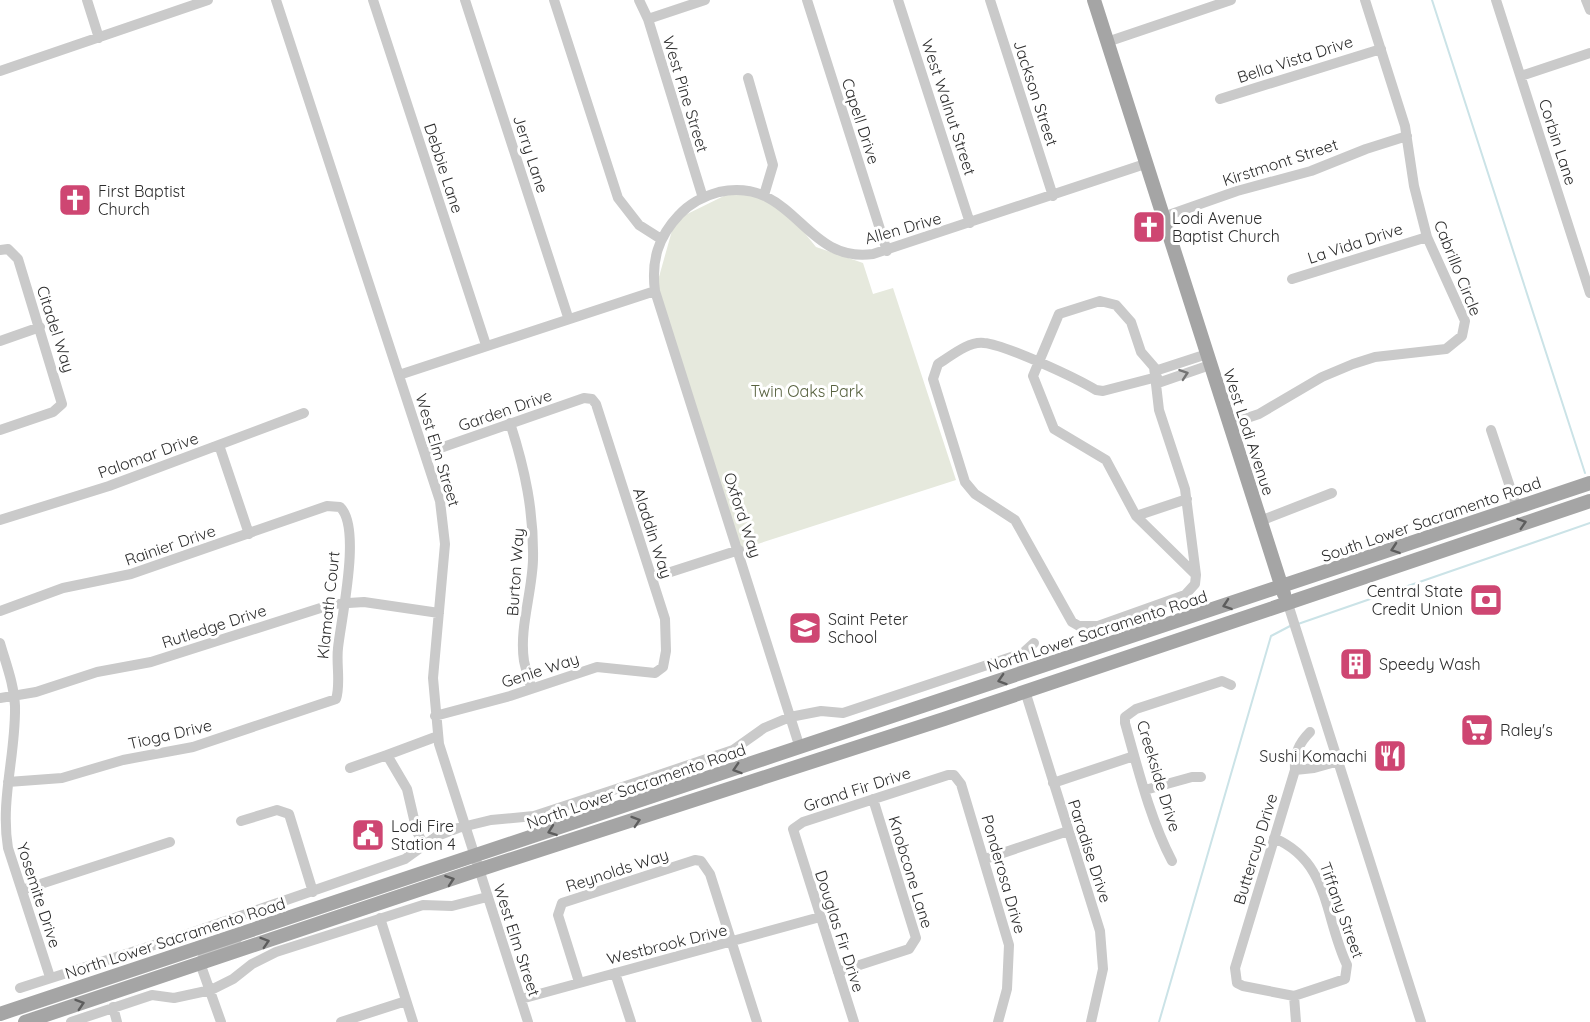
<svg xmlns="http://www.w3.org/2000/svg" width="1590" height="1022" viewBox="0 0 1590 1022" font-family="Quicksand,sans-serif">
  <rect width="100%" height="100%" fill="#fff"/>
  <path fill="#e6e9dd" d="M734 191 781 204 816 247 863 263 873 294 893 288 956 480 739 550 655 291 675 220Z"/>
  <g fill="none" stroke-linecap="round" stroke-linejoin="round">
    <path stroke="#cbe3e7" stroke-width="2" d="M1432 0 1585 473
      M1298 624 1590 523
      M1159 1022 1271 636 1292 625"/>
    <path stroke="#cacaca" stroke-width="10" d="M87 0 99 38
      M276 0 440 501 445 544 433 678 439 744 528 1022
      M373 0 486 345
      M465 0 568 317
      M554 0 618 198 639 225 661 239
      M639 0 648 19 703 198
      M807 0 887 251
      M898 0 970 223
      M990 0 1053 196
      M1496 0 1590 293
      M1586 0 1590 10
      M648 19 705 0
      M1107 42 1231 0
      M0 71 208 0
      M1521 76 1590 53
      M748 78 773 165 764 195
      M1220 99 1381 49
      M1163 217 1237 191 1311 171 1366 149 1407 136
      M0 250 8 249 18 259 62 404 53 412 0 430
      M1292 279 1427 237
      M0 341 40 327
      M1155 371 1207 354
      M399 375 655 291
      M1157 377 1103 391 1096 390C1076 378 1006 345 984 343 968 341 951 356 938 364L933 379 965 482 975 494 1015 520 1072 622 1079 626H1098L1185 595 1195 584 1196 575 1185 489 1159 410 1154 367 1141 352 1131 322 1116 305 1100 301 1059 314 1033 376 1054 429 1106 460 1136 516 1196 575
      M1158 383 1210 365
      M510 423C525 469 534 512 533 560 532 593 519 629 524 661 526 670 529 679 531 688
      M1229 424 1259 414 1322 377 1353 364 1375 357 1446 349 1462 336 1465 321 1427 237 1414 186 1405 126 1365 0
      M1491 430 1517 508
      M219 445 249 534
      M426 453 584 398 592 399 596 404 665 619 666 651 663 667 655 673 597 667 510 696 435 716
      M1136 516 1187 499
      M0 520 109 486 304 413
      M1260 521 1332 493
      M652 578 739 550
      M1287 601 1421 1022
      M0 611 63 588 131 574 327 506 340 507C362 527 341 619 338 648 336 664 341 684 336 699L193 747 123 760 62 778 8 782
      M0 643C6 664 14 684 15 706 16 754 0 800 8 848L50 977
      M1025 691 1100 931 1103 969 1091 1022
      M0 698 36 692 97 672 151 662 333 604 364 602 439 613
      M800 748 655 291C651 261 658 237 679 215 689 204 704 196 719 192 795 176 803 264 873 254L1145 164
      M387 755 438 736
      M350 768 387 755 407 789 417 832 424 845
      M1295 770 1314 768 1339 761
      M1053 783 1134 756
      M1145 790 1192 777H1201
      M241 821 277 810 289 814 313 892
      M1274 838C1330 862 1324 917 1347 965L1345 979 1294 996 1243 986 1237 983 1235 968 1295 770C1294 754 1299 743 1310 732
      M985 859 1068 831
      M1172 861C1150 819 1138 769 1125 723V717L1136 709 1222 681 1231 685
      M22 890 170 842
      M380 918 413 1022
      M838 972 909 949 916 938 873 799
      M615 973 631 1022
      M579 982 558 915 562 903 695 860 701 861 710 874 757 1022
      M20 988 182 936 405 859 437 836 458 828 491 820 534 816 653 777 733 750 764 728 790 717 821 711 843 713 1023 653 1034 643
      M1294 996 1296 1022
      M521 999 820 917
      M113 1007 117 1022
      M71 1022 152 995 174 998 211 990 233 979 252 964 276 952 423 905 452 906 487 897
      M221 1022 200 963 204 955 237 939
      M341 1022 406 1001
      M854 1022 793 829 803 822 948 775H954L961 784 1009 945 1007 989 998 1022"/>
    <path stroke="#a5a5a5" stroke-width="14" d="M1094 0 1284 594
      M0 1014 1590 483
      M25 1022 472 872 944 719 1590 501"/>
  </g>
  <defs><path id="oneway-chevron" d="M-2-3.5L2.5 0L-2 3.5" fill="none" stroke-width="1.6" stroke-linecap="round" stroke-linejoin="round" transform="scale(1.5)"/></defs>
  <use stroke="#747474" href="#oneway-chevron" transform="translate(1184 374) rotate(-19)"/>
  <g stroke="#5d5d5d">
    <use href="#oneway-chevron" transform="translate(1522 523) rotate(-18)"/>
    <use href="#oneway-chevron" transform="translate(1395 549) rotate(161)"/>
    <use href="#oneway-chevron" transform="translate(1227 605) rotate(161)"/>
    <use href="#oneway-chevron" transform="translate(1002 680) rotate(162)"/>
    <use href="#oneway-chevron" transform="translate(737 769) rotate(162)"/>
    <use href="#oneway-chevron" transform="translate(636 821) rotate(-18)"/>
    <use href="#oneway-chevron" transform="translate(552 831) rotate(160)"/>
    <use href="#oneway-chevron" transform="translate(450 880) rotate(-19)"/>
    <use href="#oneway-chevron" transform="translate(265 942) rotate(-18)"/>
    <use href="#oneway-chevron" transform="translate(80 1004) rotate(-18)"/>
  </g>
  <defs>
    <g id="church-square" transform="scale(1.725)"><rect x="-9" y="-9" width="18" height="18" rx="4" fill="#ce4672" stroke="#fff"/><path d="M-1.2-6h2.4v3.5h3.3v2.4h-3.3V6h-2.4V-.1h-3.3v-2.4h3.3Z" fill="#fff"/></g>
    <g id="bank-square" transform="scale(1.725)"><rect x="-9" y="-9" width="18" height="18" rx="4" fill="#ce4672" stroke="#fff"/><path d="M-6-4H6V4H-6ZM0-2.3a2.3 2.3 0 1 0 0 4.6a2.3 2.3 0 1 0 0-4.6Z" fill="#fff"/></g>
    <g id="school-square" transform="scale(1.725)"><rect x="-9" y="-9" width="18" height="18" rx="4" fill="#ce4672" stroke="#fff"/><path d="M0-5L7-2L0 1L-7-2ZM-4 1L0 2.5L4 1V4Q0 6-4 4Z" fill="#fff"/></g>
    <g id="building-square" transform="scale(1.725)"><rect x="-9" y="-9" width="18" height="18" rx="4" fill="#ce4672" stroke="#fff"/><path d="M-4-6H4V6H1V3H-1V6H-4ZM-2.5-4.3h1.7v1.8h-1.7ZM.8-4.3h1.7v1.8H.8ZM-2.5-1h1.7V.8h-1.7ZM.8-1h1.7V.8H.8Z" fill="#fff"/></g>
    <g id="supermarket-square" transform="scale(1.725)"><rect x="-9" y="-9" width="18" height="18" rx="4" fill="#ce4672" stroke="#fff"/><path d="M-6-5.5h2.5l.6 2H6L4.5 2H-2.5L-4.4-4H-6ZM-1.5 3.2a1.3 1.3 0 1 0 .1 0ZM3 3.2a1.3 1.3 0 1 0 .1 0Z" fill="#fff"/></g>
    <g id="restaurant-square" transform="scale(1.725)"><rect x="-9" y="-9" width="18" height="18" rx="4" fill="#ce4672" stroke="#fff"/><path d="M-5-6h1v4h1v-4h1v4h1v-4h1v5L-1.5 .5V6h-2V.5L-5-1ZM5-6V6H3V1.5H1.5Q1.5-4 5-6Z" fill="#fff"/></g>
    <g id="civic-square" transform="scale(1.725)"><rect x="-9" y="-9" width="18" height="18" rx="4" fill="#ce4672" stroke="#fff"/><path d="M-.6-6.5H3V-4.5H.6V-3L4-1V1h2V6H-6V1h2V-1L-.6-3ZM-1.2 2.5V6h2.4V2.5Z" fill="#fff"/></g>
  </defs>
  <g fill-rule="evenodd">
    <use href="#church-square" x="75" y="200"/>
    <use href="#church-square" x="1149" y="227"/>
    <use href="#bank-square" x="1486" y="600"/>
    <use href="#school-square" x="805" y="628"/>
    <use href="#building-square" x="1356" y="664"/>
    <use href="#supermarket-square" x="1477" y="730"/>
    <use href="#restaurant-square" x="1390" y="756"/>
    <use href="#civic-square" x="368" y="835"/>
  </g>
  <g text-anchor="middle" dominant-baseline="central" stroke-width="6" stroke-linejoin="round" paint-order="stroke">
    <g font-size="16" fill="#2d2d2d" stroke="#fff">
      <text transform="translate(1295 59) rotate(-18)">Bella Vista Drive</text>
      <text transform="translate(1036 93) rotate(72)">Jackson Street</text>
      <text transform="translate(686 94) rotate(73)">West Pine Street</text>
      <text transform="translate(949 107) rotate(72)">West Walnut Street</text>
      <text transform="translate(861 121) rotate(72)">Capell Drive</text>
      <text transform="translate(1558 142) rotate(72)">Corbin Lane</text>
      <text transform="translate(531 154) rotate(72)">Jerry Lane</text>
      <text transform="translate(1280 162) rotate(-18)">Kirstmont Street</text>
      <text transform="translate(444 168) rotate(72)">Debbie Lane</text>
      <text transform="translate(903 228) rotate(-16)">Allen Drive</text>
      <text transform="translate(1355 243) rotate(-18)">La Vida Drive</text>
      <text transform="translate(1458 268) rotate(68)">Cabrillo Circle</text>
      <text transform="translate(56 329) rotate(72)">Citadel Way</text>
      <text transform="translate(505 410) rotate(-19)">Garden Drive</text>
      <text transform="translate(1249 432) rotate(72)">West Lodi Avenue</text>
      <text transform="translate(438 450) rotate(73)">West Elm Street</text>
      <text transform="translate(148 455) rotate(-20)">Palomar Drive</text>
      <text transform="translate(743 515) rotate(72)">Oxford Way</text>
      <text transform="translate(1431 519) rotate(-19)">South Lower Sacramento Road</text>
      <text transform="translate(653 533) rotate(72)">Aladdin Way</text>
      <text transform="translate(170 545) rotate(-19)">Rainier Drive</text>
      <text transform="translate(515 572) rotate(-86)">Burton Way</text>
      <text transform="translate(328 605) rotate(-84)">Klamath Court</text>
      <text transform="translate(214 626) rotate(-18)">Rutledge Drive</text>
      <text transform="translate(1097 631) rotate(-18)">North Lower Sacramento Road</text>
      <text transform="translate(540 670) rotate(-18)">Genie Way</text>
      <text transform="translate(170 734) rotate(-13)">Tioga Drive</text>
      <text transform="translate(1159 776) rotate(73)">Creekside Drive</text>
      <text transform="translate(636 786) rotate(-19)">North Lower Sacramento Road</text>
      <text transform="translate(857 789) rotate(-18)">Grand Fir Drive</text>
      <text transform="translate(1255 849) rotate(-73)">Buttercup Drive</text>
      <text transform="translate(1090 851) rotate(72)">Paradise Drive</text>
      <text transform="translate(617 870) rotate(-18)">Reynolds Way</text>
      <text transform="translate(911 872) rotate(73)">Knobcone Lane</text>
      <text transform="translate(1004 874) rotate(74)">Ponderosa Drive</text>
      <text transform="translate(39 895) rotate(72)">Yosemite Drive</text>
      <text transform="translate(1342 910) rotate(70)">Tiffany Street</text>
      <text transform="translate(840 931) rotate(72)">Douglas Fir Drive</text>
      <text transform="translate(175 938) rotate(-18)">North Lower Sacramento Road</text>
      <text transform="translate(517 940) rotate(72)">West Elm Street</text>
      <text transform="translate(667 944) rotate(-14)">Westbrook Drive</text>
    </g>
    <g font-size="16" fill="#2d2d2d" stroke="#fff" text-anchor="start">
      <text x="98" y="191">First Baptist<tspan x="98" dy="18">Church</tspan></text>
      <text x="1172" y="218">Lodi Avenue<tspan x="1172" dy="18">Baptist Church</tspan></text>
      <text x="1463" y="591" text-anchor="end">Central State<tspan x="1463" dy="18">Credit Union</tspan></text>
      <text x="828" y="619">Saint Peter<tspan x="828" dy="18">School</tspan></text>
      <text x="1379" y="664">Speedy Wash</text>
      <text x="1500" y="730">Raley's</text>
      <text x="1367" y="756" text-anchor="end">Sushi Komachi</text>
      <text x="391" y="826">Lodi Fire<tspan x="391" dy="18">Station 4</tspan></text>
    </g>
    <g font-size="16" fill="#596341" stroke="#fff">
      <text x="807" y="391">Twin Oaks Park</text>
    </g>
  </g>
</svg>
